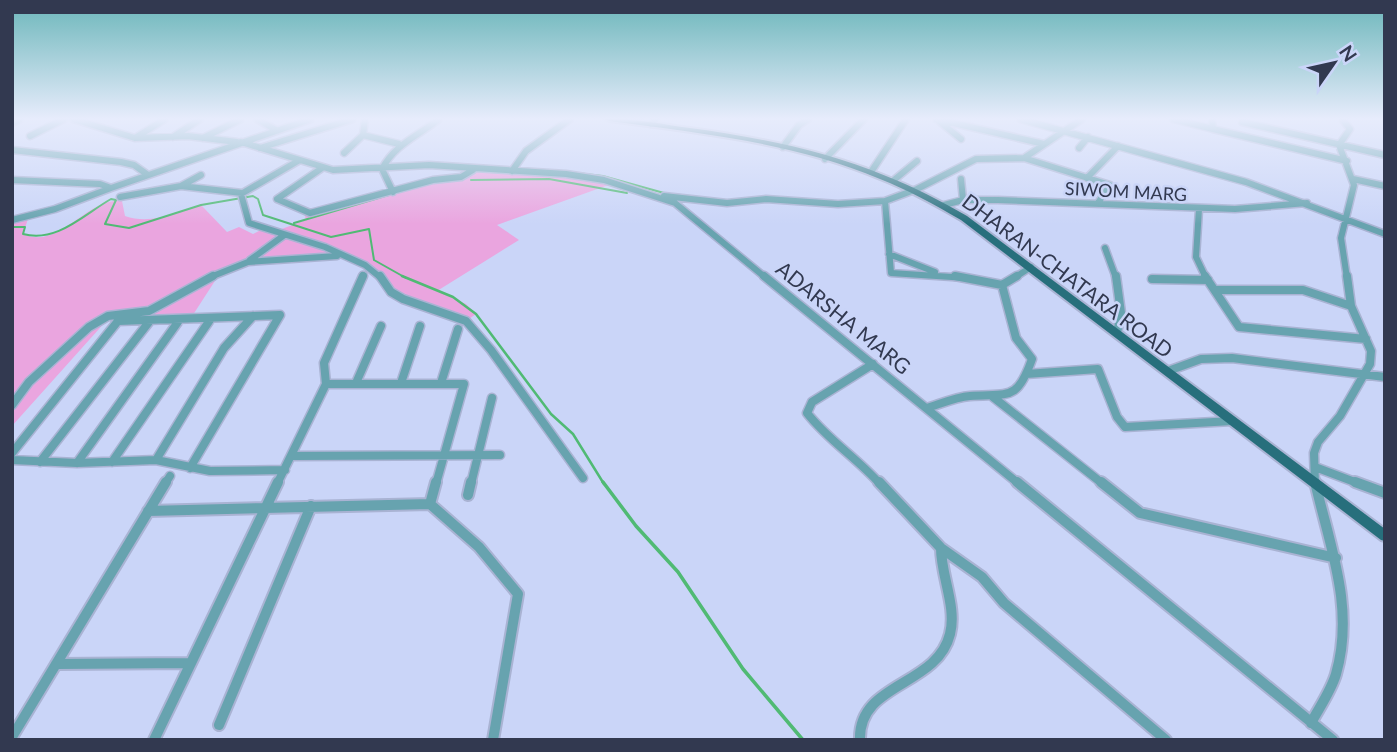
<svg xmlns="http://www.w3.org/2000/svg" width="1397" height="752" viewBox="0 0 1397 752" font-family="Lato,sans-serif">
  <rect width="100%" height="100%" fill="#cad5f8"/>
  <path fill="#eaa5df" d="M473 170 566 174 614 183 497 225 519 240 437 291 466 304 476 314 466 321 403 299 377 272 340 256 286 257 222 270 189 321 107 320 12 426V220L29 216 23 234C59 251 88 196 122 201L125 216C150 225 178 213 201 205L227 232 239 227 253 234 265 228 279 230 306 220 304 213 454 178Z"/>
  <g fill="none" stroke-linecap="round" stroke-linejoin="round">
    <path stroke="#50ba74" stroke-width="2" d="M551 170 603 176 664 193
      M471 180 549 179 627 193
      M294 223 392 194
      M12 227H25L23 234C57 243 83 215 111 199L116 200 105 224 129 228 201 205 253 196 258 199 263 215 331 237 369 229 374 260 406 278"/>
    <path stroke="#50ba74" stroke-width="2.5" d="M402 276 453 297 476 314 551 414 573 434 604 484"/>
    <path stroke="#50ba74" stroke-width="3.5" d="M603 482 636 526 678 572 743 669 803 740"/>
    <g stroke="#a9b3d3" stroke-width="9">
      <path id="minor-far2" d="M73 119 135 138 188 136 237 142
        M257 119 276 130
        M936 119 1044 144
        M1020 119 1246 182 1385 234
        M1173 119 1213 129
        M1212 119 1213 129 1347 161
        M1342 119 1350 129 1339 145 1354 185 1341 238 1347 278
        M939 121 961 139
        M1242 122 1385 155
        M12 123 20 119
        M651 124 656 119
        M363 135 399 144
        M30 136 64 119
        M173 137 200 119
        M135 138 165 119
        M203 138 241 119
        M241 142 333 170 429 165 566 174 604 180 675 203 766 278
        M783 147 799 125 808 119
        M260 148 353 119
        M1079 148 1088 137
        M12 150 121 162 134 165 148 175
        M344 153 363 135 365 119
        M1024 158 1110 185 1098 203
        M825 159 864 119
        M298 161 241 194 249 223 325 247 365 265 381 278
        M322 168 277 199 310 213 433 180 461 177 473 170
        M512 171 526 151 570 119
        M871 172 906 119
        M1087 178 1118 146
        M961 179 963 200
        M1353 179 1385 186
        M12 180 100 184 111 188 311 119
        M894 180 917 161
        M181 186 201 175
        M393 192 382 169C395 144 418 136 439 119
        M664 196 727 203 766 199 838 204 885 201 917 189 976 159 1024 158 1082 119
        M120 197 181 186 242 193
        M885 201 891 273 967 278
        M944 205 963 200H998L1235 209 1307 203
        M1199 209 1196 257 1206 278
        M12 220 55 209 111 188
        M1105 248 1116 278
        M889 254 935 272
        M250 260 283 236
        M208 278 248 262 337 256
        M362 278 363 275
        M1014 278 1031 267"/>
    </g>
    <g stroke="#a9b3d3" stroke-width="11">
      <path id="minor-far1" d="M380 276 391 292 403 299 466 321 491 350 583 478
        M764 276 1019 484
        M1116 276 1121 313 1117 333
        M1205 276 1239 327 1366 339
        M1152 279 1208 280
        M1002 285 1017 276
        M1215 290H1303L1351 306
        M873 364 812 402 807 413C828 440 857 458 880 484
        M1168 371 1201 359 1232 358 1385 377
        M1026 374 1098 369 1117 417 1125 427 1232 421
        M356 383 381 326
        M401 383 420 326
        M441 383 458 329
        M326 384H464L436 484
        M993 397 1103 484
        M12 405 29 382 89 327 108 316 149 311 213 276
        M927 408C940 404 956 397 970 396 1009 393 1017 402 1032 359L1016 338 1002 285 955 276
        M12 453 118 321 280 315 190 468
        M293 456 500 455
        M12 460 77 463 156 460 210 471 285 470
        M156 460 224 348 253 316
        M40 462 149 322
        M112 462 210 320
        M77 463 178 322
        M1315 467 1360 484
        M165 484 170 476
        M277 484 326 384 324 363 363 276
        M471 484 492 398
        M1315 484 1314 453 1318 442 1340 416 1370 364 1371 351 1351 306 1347 276"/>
    </g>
    <g stroke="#a9b3d3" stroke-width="14">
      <path id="minor" d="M879 482 941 548 982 577 1004 603 1166 740
        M1017 482 1333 740
        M1101 482 1140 513 1336 558
        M1355 482 1385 493
        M468 495 471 482
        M430 504 436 482
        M148 511 430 504 479 547 518 594 493 740
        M56 664 189 663
        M1311 723C1319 708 1331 691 1336 674 1355 608 1330 547 1315 482
        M219 725 311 506
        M12 737 166 482
        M154 740 278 482
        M860 740C858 682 937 687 950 634 957 607 941 576 941 548"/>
    </g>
    <g stroke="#a9b3d3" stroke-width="4">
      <path id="major" d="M605 119C634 118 662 124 690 128 756 137 824 150 886 176 914 187 941 201 967 216L1385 529V541L1381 540 961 220C935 205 908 190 880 179 795 143 700 133 609 121Z"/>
    </g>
    <use href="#minor-far2" stroke="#67a3af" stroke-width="6"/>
    <use href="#minor-far1" stroke="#67a3af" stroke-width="8"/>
    <use href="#minor" stroke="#67a3af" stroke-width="10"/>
    <use href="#major" fill="#276f7c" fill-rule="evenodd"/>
  </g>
  <linearGradient id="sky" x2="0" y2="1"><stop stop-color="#6bb6ba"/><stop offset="0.53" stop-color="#e7ecfc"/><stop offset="1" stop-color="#e7ecfc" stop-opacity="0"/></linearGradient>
  <rect width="1397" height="224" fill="url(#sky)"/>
  <g text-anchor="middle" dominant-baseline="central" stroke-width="5" stroke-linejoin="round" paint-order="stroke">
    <g font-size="18" fill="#323950" stroke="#cad5f8">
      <text transform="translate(1126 191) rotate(3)">SIWOM MARG</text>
    </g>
    <g font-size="21" fill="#323950" stroke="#cad5f8">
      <text transform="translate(1068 275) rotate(37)">DHARAN-CHATARA ROAD</text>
      <text transform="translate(844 317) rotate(39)">ADARSHA MARG</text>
    </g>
  </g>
  <rect width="1397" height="752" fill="none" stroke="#323950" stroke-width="28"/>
  <g transform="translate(1334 63) rotate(56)" stroke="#cad5f8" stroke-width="5" paint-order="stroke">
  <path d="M0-5L12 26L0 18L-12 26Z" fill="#323950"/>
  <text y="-10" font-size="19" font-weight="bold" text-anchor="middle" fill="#323950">N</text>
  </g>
</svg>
